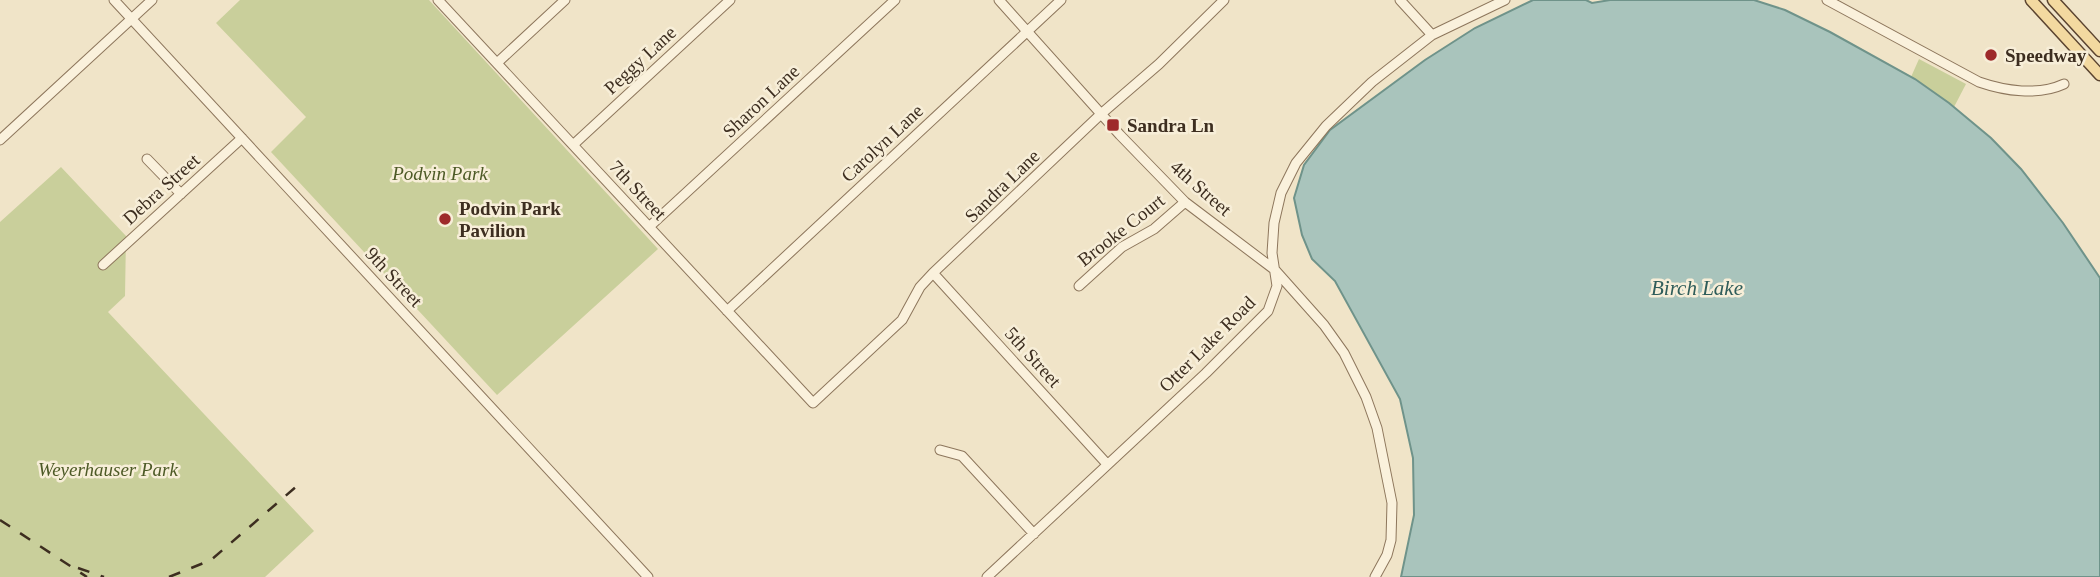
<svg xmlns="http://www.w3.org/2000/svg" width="2100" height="577" viewBox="0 0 2100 577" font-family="Georgia,serif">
  <rect width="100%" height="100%" fill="#f0e4c8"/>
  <path fill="#c9cf9b" d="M240 0H429L658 249 497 395 271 152 306 117 216 23Z
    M1919 59 1966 84 1954 107 1911 77Z
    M61 167 126 236 125 296 108 312 314 531 265 577H0V222Z"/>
  <path fill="#a9c4bc" stroke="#6f938a" stroke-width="2" d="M1533 0H1586L1592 3 1610 0H1754L1785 10 1830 32 1915 79 1949 103 1991 138 2021 169 2063 223 2100 278V577H1401L1414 515 1413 458 1400 399 1335 281 1312 259 1302 235 1294 198 1304 165 1330 130 1425 60 1475 28Z"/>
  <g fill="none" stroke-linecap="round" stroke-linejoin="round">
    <g stroke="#8d765c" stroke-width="11">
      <path id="minor" d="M114 0 648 577
        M438 0 813 403 902 320 920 287 933 273 1101 114 1159 64 1224 0
        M999 0 1120 135 1185 202 1275 270 1324 325 1344 353 1366 397 1377 428 1392 503 1391 540 1387 555 1375 577
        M1400 0 1432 35
        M1827 0 1979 82C2005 91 2038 96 2064 84
        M497 63 565 0
        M0 140 152 0
        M573 145 730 0
        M147 159 181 194
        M649 227 895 0
        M103 265 242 138
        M933 273 1107 464
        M1079 286 1122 247 1154 229 1185 202
        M727 311 1061 0
        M940 450 962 456 1034 534
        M987 577 1206 373 1268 311 1277 286 1272 253 1274 223 1281 193 1296 163 1326 126 1372 82 1432 35 1505 0"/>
    </g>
    <g stroke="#5b4430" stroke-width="13">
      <path id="major" d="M2031 0 2100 75
        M2053 0 2100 51"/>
    </g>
    <use href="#minor" stroke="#faf1dc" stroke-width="9"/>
    <use href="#major" stroke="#f3d9a0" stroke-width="10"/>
    <path stroke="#3d2e20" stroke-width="2.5" stroke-dasharray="12 12" stroke-linecap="butt" d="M0 520 87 577
      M78 568 104 577
      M169 577 211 560 297 486"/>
  </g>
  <g fill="#9e2a2b" stroke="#f7eed8" stroke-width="2.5">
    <circle cx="1991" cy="55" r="7"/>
    <rect x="1106" y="118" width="14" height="14" rx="3.5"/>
    <circle cx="445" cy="219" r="7"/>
  </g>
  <g text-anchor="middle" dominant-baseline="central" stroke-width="5" stroke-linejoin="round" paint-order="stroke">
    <g font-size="19" font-weight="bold" fill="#3d2e20" stroke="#f7eed8" text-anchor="start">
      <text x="2005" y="55">Speedway</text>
      <text x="1127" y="125">Sandra Ln</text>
      <text x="459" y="208">Podvin Park<tspan x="459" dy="22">Pavilion</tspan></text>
    </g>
    <g font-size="19" fill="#3d2e20" stroke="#f7eed8">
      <text transform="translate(640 60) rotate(-43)">Peggy Lane</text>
      <text transform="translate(761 101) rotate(-43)">Sharon Lane</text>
      <text transform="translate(882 143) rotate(-43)">Carolyn Lane</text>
      <text transform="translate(1002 186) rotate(-44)">Sandra Lane</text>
      <text transform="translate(1201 188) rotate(41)">4th Street</text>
      <text transform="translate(161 189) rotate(-42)">Debra Street</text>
      <text transform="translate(638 190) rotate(47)">7th Street</text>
      <text transform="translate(1121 230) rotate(-38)">Brooke Court</text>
      <text transform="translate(394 277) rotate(47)">9th Street</text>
      <text transform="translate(1207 344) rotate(-45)">Otter Lake Road</text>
      <text transform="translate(1033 357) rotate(48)">5th Street</text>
    </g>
    <g font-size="19" font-style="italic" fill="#4d5a26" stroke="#f7eed8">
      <text x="440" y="173">Podvin Park</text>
      <text x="108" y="469">Weyerhauser Park</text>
    </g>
    <g font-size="21" font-style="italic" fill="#2f5d5a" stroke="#f7eed8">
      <text x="1697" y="288">Birch Lake</text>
    </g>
  </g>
</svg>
